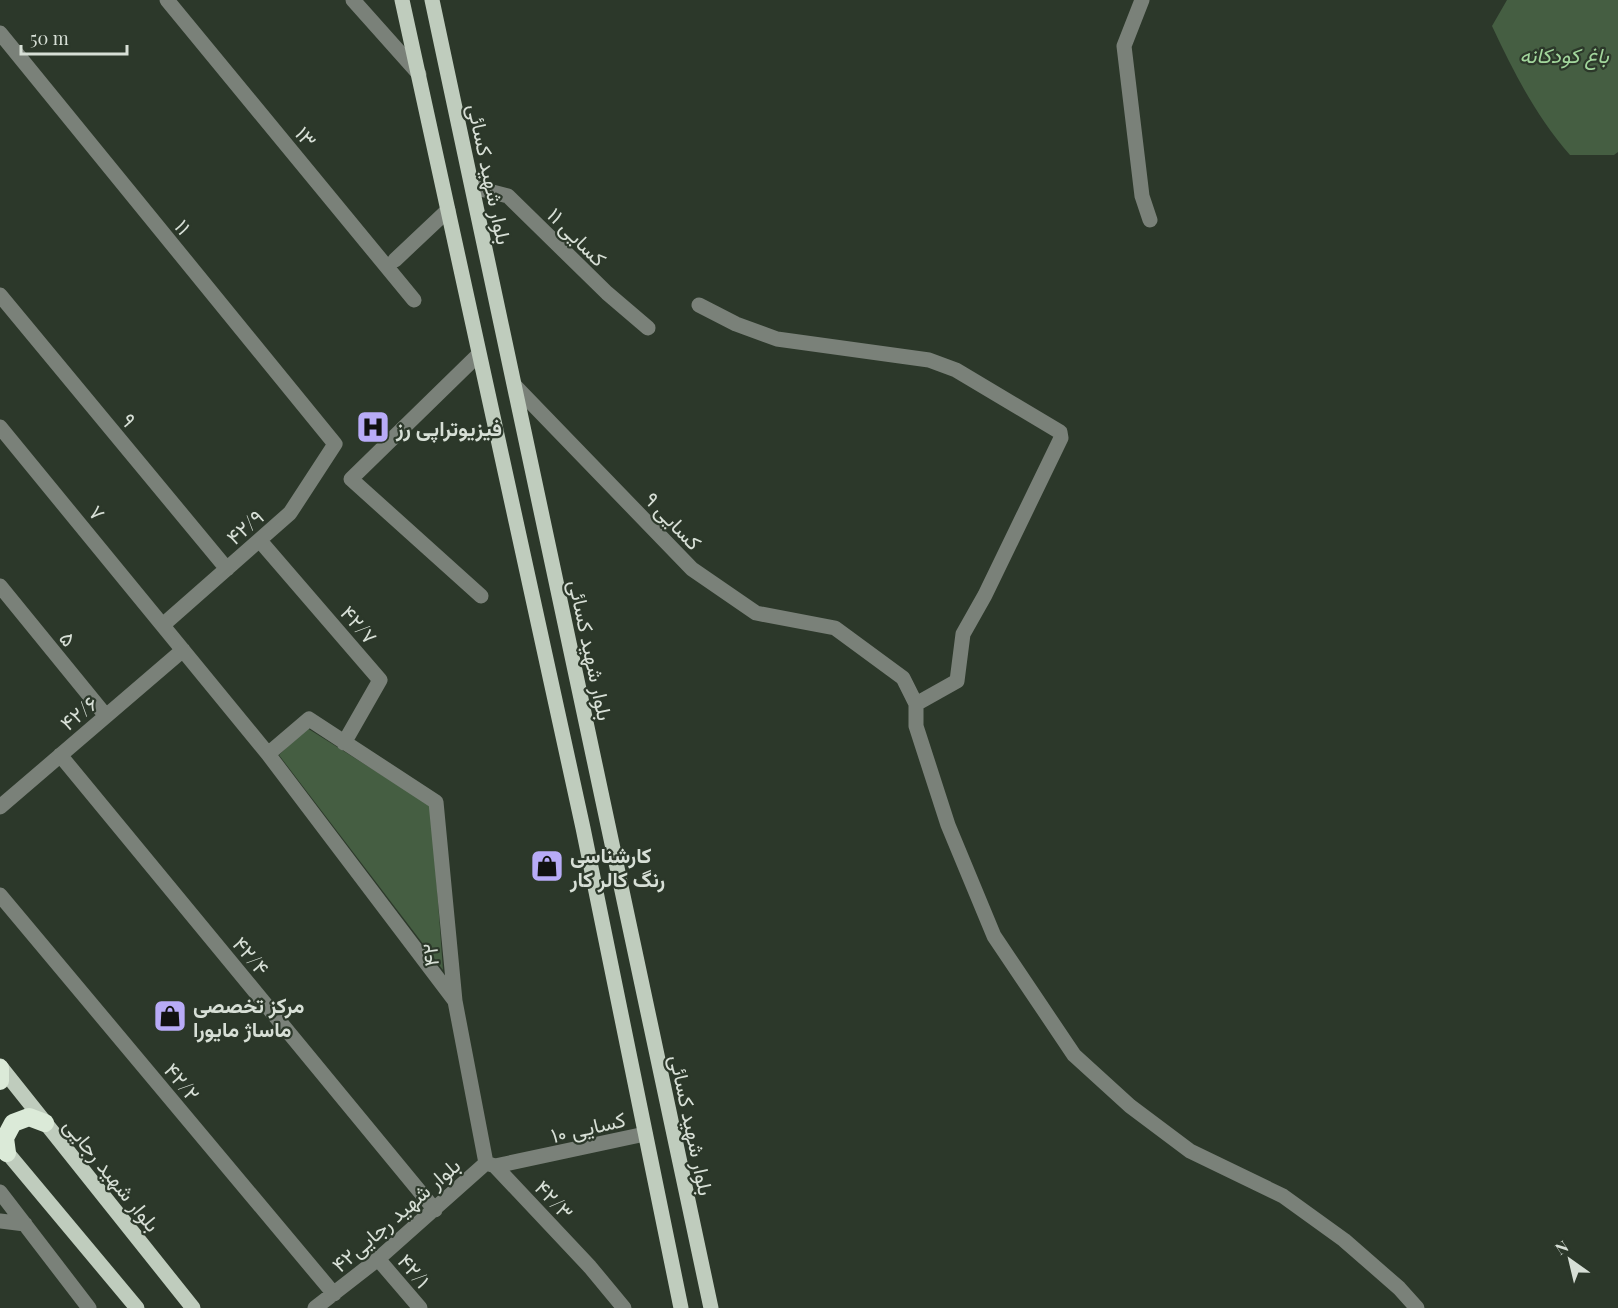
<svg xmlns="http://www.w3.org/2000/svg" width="1618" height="1308" viewBox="0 0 1618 1308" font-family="'Playfair Display',Vazirmatn,serif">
  <rect width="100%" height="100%" fill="#2c382a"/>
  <path fill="#455e42" d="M1507 0H1618V152L1614 155H1570C1536 116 1514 73 1492 26Z
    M307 728 431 806 443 970 279 755Z"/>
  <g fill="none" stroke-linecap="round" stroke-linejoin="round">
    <path stroke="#7a8179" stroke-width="15" d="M167 0 414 300
      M353 0 419 74
      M1142 0 1124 46 1142 196 1150 220
      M0 33 335 444 290 513 164 624
      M473 187 508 196 607 293 648 328
      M395 260 448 210
      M0 295 227 569
      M699 305 736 324 777 339 929 360 956 370 1060 432 1061 438 985 595 963 634 957 681 916 704
      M478 355 351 479 481 596
      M516 387 692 569 756 613 835 628 903 678 916 704V726L948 825 994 936 1074 1055 1130 1106 1190 1151 1283 1196 1344 1240 1399 1288 1417 1308
      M0 427 268 754 455 1001
      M261 542 380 680 344 743
      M0 586 106 716
      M268 754 309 719 436 802 455 1001 486 1163 378 1259 315 1308
      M60 755 435 1210
      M0 807 183 650
      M0 895 334 1294
      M486 1163 495 1166 590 1267 624 1308
      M495 1166 645 1134
      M0 1192 89 1308
      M0 1221 25 1224
      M378 1259 420 1308"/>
    <path stroke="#bfccbd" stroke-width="15" d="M402 0 583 828 681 1308
      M432 0 711 1308
      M0 1066 193 1308
      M0 1144 137 1308"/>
    <path stroke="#dbead8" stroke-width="18" d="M0 1068V1081
      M7 1153 5 1138 13 1123 29 1117 45 1123"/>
  </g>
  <defs>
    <g id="hospital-square" transform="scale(1.725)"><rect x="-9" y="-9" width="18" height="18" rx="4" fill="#b8abf7" stroke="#2c382a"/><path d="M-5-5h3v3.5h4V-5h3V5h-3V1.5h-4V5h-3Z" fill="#111"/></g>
    <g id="shop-square" transform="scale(1.725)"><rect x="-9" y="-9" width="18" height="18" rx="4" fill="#b8abf7" stroke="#2c382a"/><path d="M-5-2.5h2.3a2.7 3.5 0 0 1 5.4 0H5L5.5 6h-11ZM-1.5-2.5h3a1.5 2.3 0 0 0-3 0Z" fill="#111"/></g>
  </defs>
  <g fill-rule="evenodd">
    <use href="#hospital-square" x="373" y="427"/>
    <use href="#shop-square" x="547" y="866"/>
    <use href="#shop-square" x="170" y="1016"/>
  </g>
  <g text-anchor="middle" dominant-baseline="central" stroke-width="4.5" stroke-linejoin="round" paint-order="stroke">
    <g font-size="21" font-style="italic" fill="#a2d69c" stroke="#2c382a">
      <text x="1564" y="54">باغ کودکانه</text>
    </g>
    <g font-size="21" fill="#d7dfd6" stroke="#2c382a">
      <text transform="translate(307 136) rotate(50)">۱۳</text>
      <text transform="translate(491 174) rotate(78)">بلوار شهید کسائی</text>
      <text transform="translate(184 226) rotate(51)">۱۱</text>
      <text transform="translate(578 236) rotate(45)">۱۱ کسایی</text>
      <text transform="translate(130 419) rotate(50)">۹</text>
      <text transform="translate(98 512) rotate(50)">۷</text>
      <text transform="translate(674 520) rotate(46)">۹ کسایی</text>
      <text transform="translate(244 526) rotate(-41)">۴۲/۹</text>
      <text transform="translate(360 624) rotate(49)">۴۲/۷</text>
      <text transform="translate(69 638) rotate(51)">۵</text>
      <text transform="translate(592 650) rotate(78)">بلوار شهید کسائی</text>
      <text transform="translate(78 712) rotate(-40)">۴۲/۶</text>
      <text transform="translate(252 955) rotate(50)">۴۲/۴</text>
      <text transform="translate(429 955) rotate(-95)">۴۲</text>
      <text transform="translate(183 1081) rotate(50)">۴۲/۲</text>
      <text transform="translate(693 1125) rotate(78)">بلوار شهید کسائی</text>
      <text transform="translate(588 1126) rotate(-13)">۱۰ کسایی</text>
      <text transform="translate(113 1174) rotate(51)">بلوار شهید رجایی</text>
      <text transform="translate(555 1199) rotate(47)">۴۲/۳</text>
      <text transform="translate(395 1214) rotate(-41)">بلوار شهید رجایی۴۲</text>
      <text transform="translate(415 1270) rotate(50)">۴۲/۱</text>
    </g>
    <g font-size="21" font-weight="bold" fill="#d7dfd6" stroke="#2c382a" text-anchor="start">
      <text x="396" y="427">فیزیوتراپی رز</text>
      <text x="570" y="854">کارشناسی<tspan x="570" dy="24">رنگ کالر کار</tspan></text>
      <text x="193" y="1004">مرکز تخصصی<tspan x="193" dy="24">ماساژ مایورا</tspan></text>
    </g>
  </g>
  <g transform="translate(1570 1260) rotate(326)" stroke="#2c382a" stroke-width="4.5" paint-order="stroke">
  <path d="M0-4.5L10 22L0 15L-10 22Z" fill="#d7dfd6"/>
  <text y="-9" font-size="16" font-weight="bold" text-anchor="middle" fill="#d7dfd6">N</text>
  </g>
  <path d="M21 45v9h106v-9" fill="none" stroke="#d7dfd6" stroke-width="3"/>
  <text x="30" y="45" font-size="18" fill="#d7dfd6" stroke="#2c382a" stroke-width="4.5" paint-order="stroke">50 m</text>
</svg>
